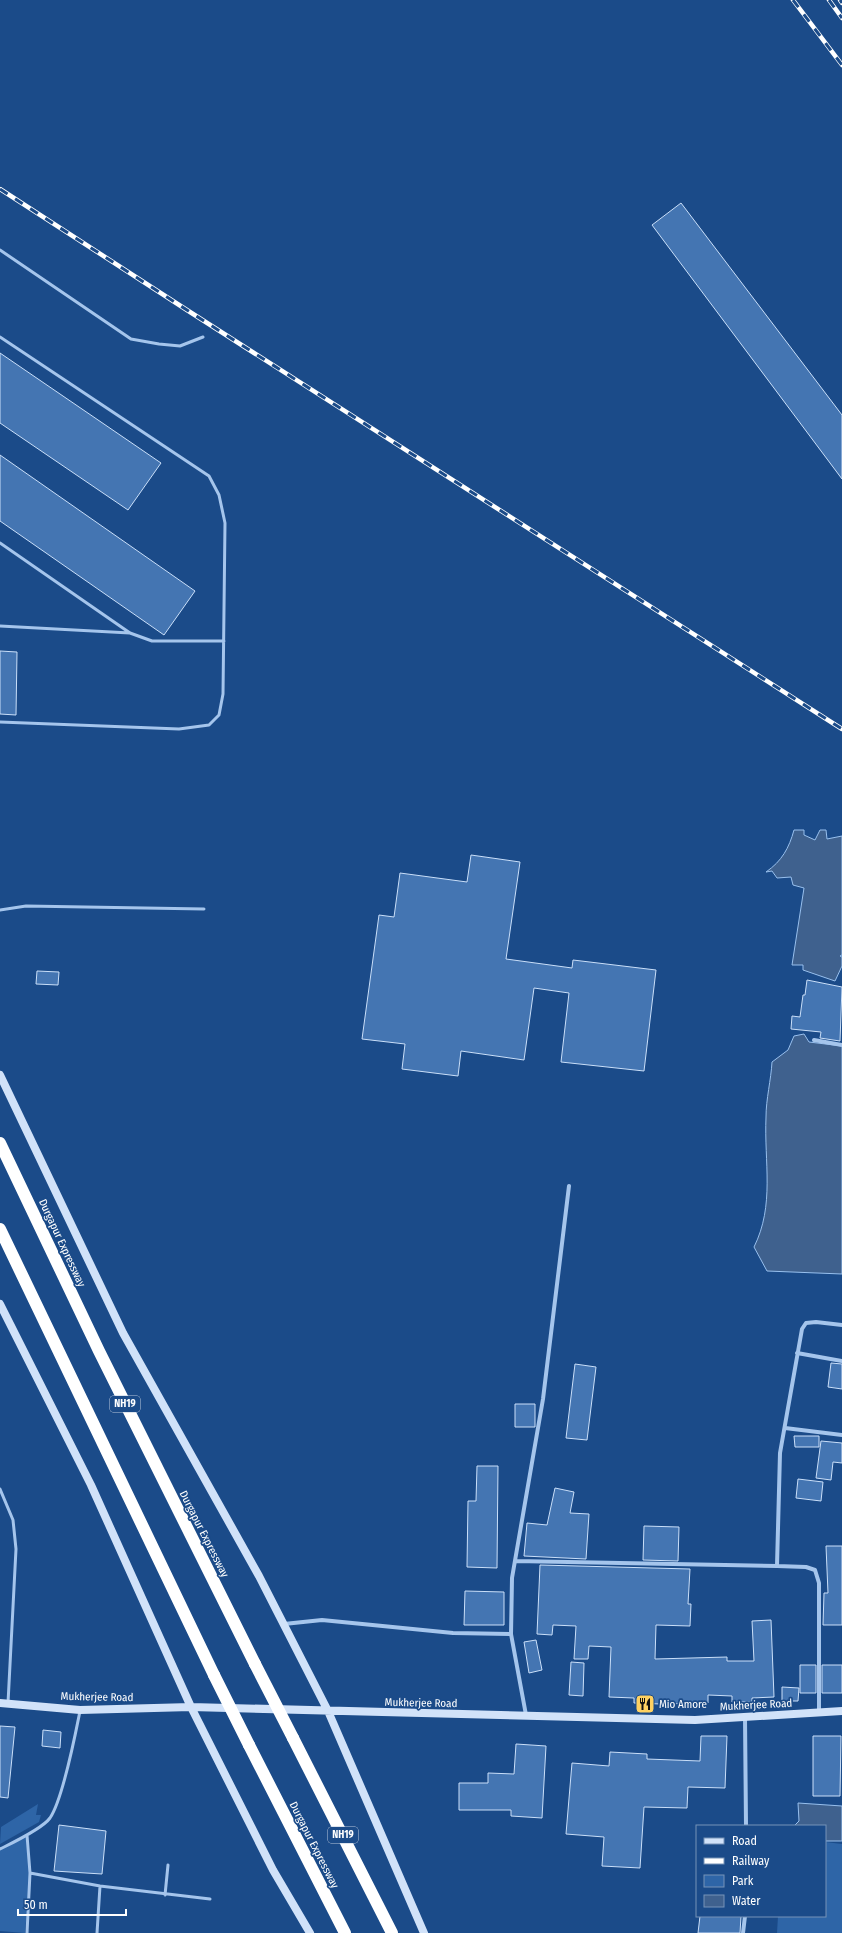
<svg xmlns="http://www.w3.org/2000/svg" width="842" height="1933" viewBox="0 0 842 1933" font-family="'Fira Sans Condensed',sans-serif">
  <rect width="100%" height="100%" fill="#1b4b89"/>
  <path fill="#2e65a7" d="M38 1804 36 1815H41L39 1822 0 1844 1 1827Z
    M27 1835 30 1873 25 1933 0 1931V1849Z
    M825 1842 842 1844V1933H777L778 1916H825Z"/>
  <path fill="#3f618e" stroke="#98c0ee" d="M794 830H804V835L815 840 820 830H826L827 839 842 836V955L840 956 842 957V966L835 981 803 970V965H792L804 888 793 885 791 877 777 878 772 871 766 872C782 861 789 848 794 830Z
    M804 1034 809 1042 842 1046V1274L767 1271 754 1247C775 1205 764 1162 766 1117 766 1099 771 1080 772 1062L788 1050 794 1036Z
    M798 1803 842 1806V1841H825V1826H794L799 1821Z"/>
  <path fill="#4475b2" stroke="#cadff9" d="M681 203 842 415V479L652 225Z
    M0 353 161 463 128 510 0 423Z
    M0 455 195 591 164 635 0 521Z
    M0 651 17 652 16 715 0 714Z
    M471 855 520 862 506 959 572 968 573 960 656 970 644 1071 561 1062 569 993 534 988 524 1060 461 1051 458 1076 402 1069 405 1044 362 1039 379 915 394 917 400 873 467 882Z
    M37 971 59 972 58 985 36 984Z
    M807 980 842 987 840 1041 820 1038 821 1032 791 1029 792 1016 800 1017 803 995H805Z
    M831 1363 842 1364V1389L828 1387Z
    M575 1364 596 1367 587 1440 566 1438Z
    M515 1404H535V1427H515Z
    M794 1436H819V1447H795Z
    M821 1441 842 1443V1463L833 1462 831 1480 816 1478Z
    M477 1466H498L497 1568 467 1567 468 1501H476Z
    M798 1479 823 1482 821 1501 796 1498Z
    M555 1488 574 1492 570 1513 589 1514 586 1559 524 1556 527 1523 547 1525Z
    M644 1526 679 1527 678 1561 643 1560Z
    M826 1546H842V1625H823L824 1593H828Z
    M540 1565 690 1569 688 1604H691L690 1626 656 1625 655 1659 727 1657V1661H754L752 1621 771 1620 774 1697 752 1698V1702H732V1696L708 1695V1703L661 1704 634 1703V1698L609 1697 611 1647 589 1646 588 1659H574L576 1626 553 1625 552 1635 537 1634Z
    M465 1591 504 1592V1625H464Z
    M536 1640 542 1670 529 1673 524 1642Z
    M571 1662 584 1663 583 1696 569 1695Z
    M800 1665H816V1693H800Z
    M822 1665H842V1693H822Z
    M782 1687 799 1688 798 1701H782Z
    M0 1726 15 1727 8 1798 0 1797Z
    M43 1730 61 1732 60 1748 42 1746Z
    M701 1736H727L725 1788 688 1787 687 1808 644 1807 640 1868 602 1866 604 1837 566 1834 572 1763 609 1766 610 1752 647 1754V1759L700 1761Z
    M813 1736H841L840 1796H813Z
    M516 1744 546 1746 542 1818 511 1816V1810H459V1783H488V1773L514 1774Z
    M59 1825 106 1831 102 1874 54 1871Z
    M700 1916H741L740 1933H698Z"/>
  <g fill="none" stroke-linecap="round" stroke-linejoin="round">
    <path stroke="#a5c5ec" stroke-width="3" d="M0 250 131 339 159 344 180 346 203 337
      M0 337 209 476 219 495 225 523 223 694 219 715 209 725 179 729 0 722
      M0 543 130 633 152 641H224
      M0 626 130 633
      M0 910 26 906 204 909
      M0 1489 13 1520 16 1549 8 1703
      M27 1835 30 1873 100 1886 210 1899
      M0 1849C12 1843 42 1829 50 1818 63 1799 75 1736 80 1711
      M165 1895 168 1865
      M27 1933 30 1873
      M97 1933 100 1886"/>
    <path stroke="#a5c5ec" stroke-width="4" d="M814 1040 842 1045
      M797 1353 842 1361
      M785 1428 842 1435
      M516 1561 777 1566 806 1567 815 1570 819 1583V1712
      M777 1566 780 1453 802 1329 806 1323 816 1322 842 1325
      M284 1624 322 1620 453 1633 511 1634
      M526 1715 511 1634 512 1578 543 1399 569 1186
      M745 1717 746 1826
      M743 1933 745 1916"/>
    <path stroke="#d1e2f9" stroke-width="8" d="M0 1075 123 1333 259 1576 328 1711 424 1933
      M0 1304 91 1485 191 1707 273 1870 310 1933
      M0 1703 80 1710 191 1707 695 1720 842 1711"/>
    <path stroke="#fff" stroke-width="12" d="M0 1143 99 1351 255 1664
      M0 1229 214 1675
      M293 1738 392 1933
      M249 1745 345 1933"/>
    <g stroke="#fff" stroke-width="4.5">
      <path id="rail" d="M793 0 842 65
        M829 0 842 18
        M840 0 842 3
        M0 189 190 312 842 729"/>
    </g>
    <use href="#rail" stroke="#1b4b89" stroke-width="3" stroke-dasharray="9" stroke-linecap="butt"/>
    <path stroke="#fff" stroke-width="12" d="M255 1664 293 1738
      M214 1675 249 1745"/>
  </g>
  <defs>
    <g id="restaurant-square" transform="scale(1)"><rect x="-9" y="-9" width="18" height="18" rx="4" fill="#fed162" stroke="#1b4b89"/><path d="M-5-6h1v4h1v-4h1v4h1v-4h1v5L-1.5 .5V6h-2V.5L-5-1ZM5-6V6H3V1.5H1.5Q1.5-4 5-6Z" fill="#111"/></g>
  </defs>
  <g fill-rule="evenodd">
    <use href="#restaurant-square" x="645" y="1704"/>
  </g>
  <g text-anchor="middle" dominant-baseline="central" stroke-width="3.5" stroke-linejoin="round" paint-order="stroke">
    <g fill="#1b4b89" stroke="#bbc9dc" stroke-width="1">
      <rect x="110" y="1396" width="30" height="16" rx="3"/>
      <rect x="328" y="1827" width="30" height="16" rx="3"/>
    </g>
    <g font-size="10" font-weight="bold" fill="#fff">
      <text x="125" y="1404">NH19</text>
      <text x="343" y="1835">NH19</text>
    </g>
    <g font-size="11" fill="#fff" stroke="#1b4b89">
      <text transform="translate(62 1243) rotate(65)">Durgapur Expressway</text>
      <text transform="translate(204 1534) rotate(63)">Durgapur Expressway</text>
      <text transform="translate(97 1697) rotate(1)">Mukherjee Road</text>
      <text transform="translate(421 1703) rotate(1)">Mukherjee Road</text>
      <text transform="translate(756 1705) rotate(-3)">Mukherjee Road</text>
      <text transform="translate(314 1845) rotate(63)">Durgapur Expressway</text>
    </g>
    <g font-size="11" fill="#fff" stroke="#1b4b89" text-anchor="start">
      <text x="659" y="1704">Mio Amore</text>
    </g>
  </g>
  <rect x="696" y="1825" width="130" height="92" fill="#1b4b89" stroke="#7693b8"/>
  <rect x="704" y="1838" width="20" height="6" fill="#d1e2f9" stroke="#7693b8"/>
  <text x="732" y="1845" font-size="12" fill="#ffffff">Road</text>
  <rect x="704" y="1858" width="20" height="6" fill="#ffffff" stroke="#7693b8"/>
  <text x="732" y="1865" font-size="12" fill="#ffffff">Railway</text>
  <rect x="704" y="1875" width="20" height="12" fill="#2e65a7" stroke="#7693b8"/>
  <text x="732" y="1885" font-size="12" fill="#ffffff">Park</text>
  <rect x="704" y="1895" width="20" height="12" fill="#3f618e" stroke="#7693b8"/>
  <text x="732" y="1905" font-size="12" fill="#ffffff">Water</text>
  <path d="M18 1909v6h108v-6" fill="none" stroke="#ffffff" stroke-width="2"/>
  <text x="24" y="1909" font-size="12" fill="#ffffff" stroke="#1b4b89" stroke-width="3" paint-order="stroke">50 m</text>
</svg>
